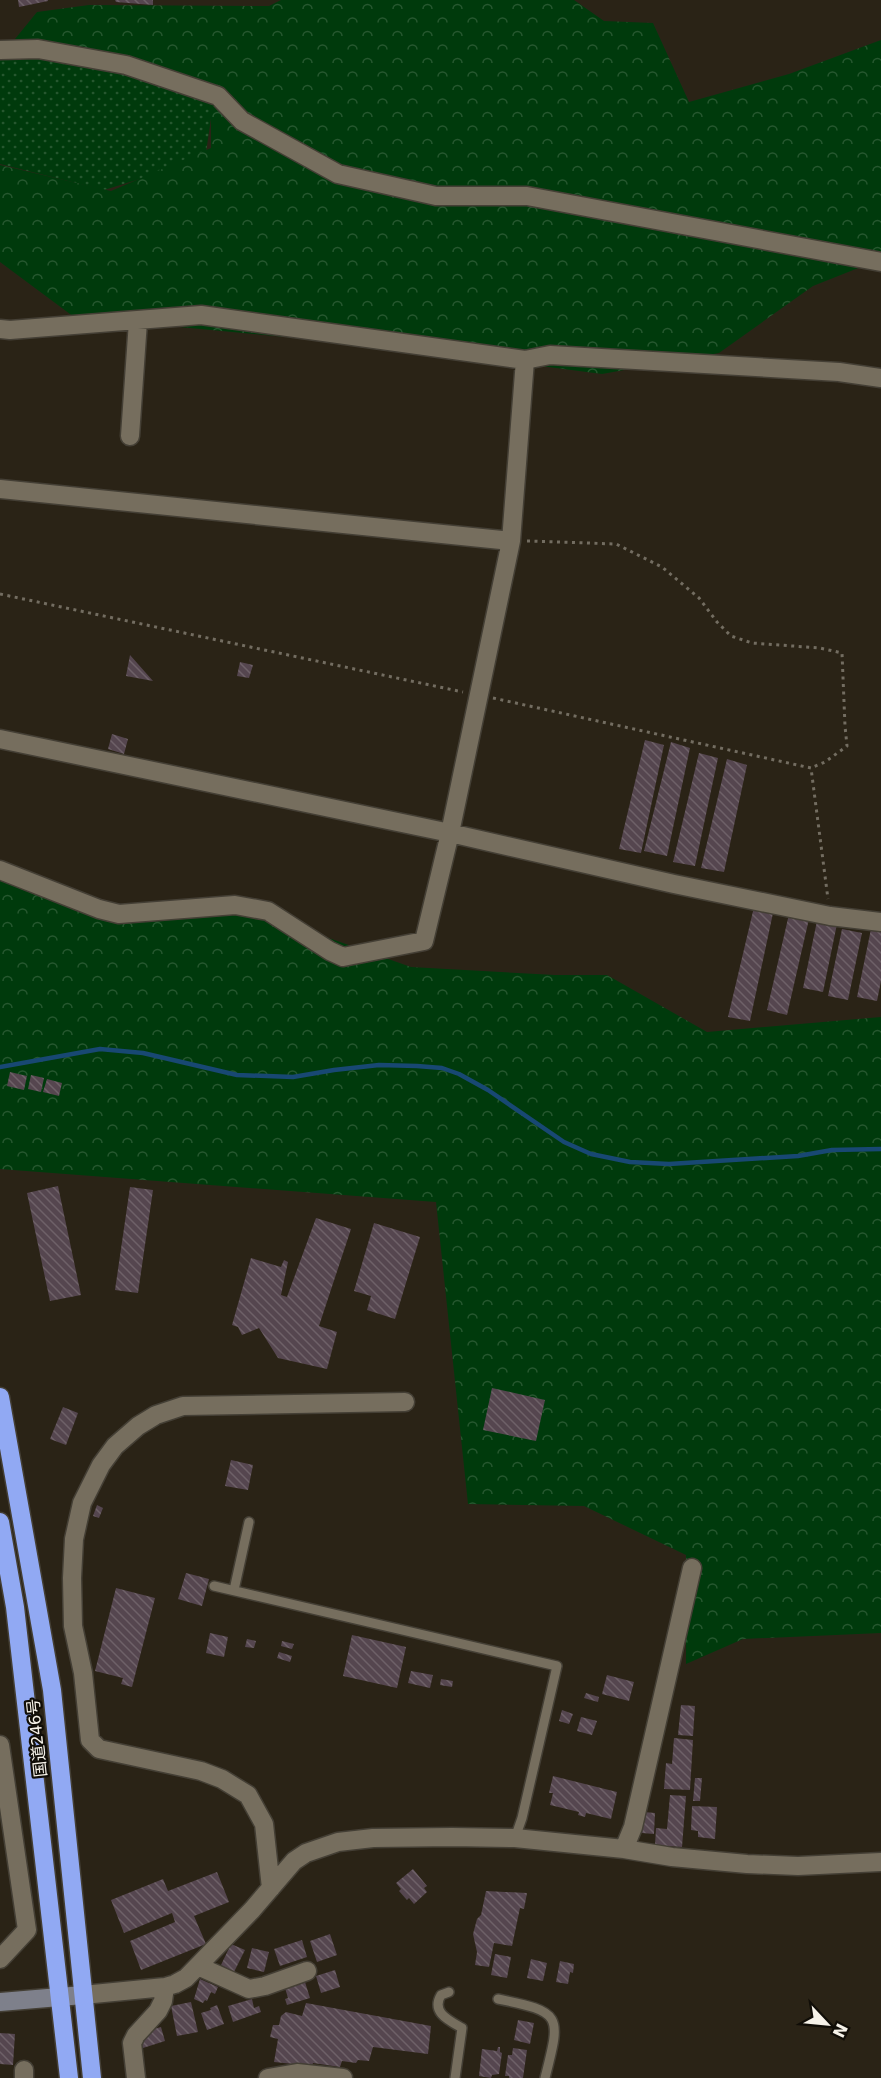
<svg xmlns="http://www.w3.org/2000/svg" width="881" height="2078" viewBox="0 0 881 2078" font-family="'DejaVu Sans','Noto Sans JP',sans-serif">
  <defs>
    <pattern id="grass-dots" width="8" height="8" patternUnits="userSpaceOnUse" patternTransform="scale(1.5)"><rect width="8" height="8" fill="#003a0c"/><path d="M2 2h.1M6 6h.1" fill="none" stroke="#26572f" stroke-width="1.8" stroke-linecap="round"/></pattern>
    <pattern id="forest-crowns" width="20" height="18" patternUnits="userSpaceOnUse" patternTransform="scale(1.5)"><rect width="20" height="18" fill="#003a0c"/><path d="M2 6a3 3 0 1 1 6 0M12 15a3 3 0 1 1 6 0" fill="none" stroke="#26572f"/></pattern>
    <pattern id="building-back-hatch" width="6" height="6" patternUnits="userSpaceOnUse" patternTransform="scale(1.5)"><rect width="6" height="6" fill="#55464f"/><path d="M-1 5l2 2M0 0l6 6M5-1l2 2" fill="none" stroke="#6e6168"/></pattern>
  </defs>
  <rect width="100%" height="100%" fill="#2a2316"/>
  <path fill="url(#grass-dots)" d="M0 49H38L214 98 205 159 104 190 0 164Z"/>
  <path fill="url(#forest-crowns)" d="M281 0H574L604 21 653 23 689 102 789 74 881 40V259L813 286 719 353 602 374 401 348 74 317 0 262V165L111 191 211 148V103L15 39 37 12 89 5 269 6Z
    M0 872 104 910 255 912 411 967 555 975H607L707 1032 881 1017V1633L743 1639 686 1664V1555L584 1506 468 1504 436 1202 0 1169Z"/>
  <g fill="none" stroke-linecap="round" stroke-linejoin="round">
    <path stroke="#184873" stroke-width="4.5" d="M0 1067 100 1049 143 1053 237 1075 293 1077 334 1070 379 1065 417 1066 442 1068 459 1074 488 1090 564 1142 591 1154 630 1162 669 1164 798 1156 832 1150 881 1149"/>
  </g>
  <path fill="url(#building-back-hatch)" d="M18 0H48V1L19 7Z
    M115 0H153V5L116 2Z
    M130 655 153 681 126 676Z
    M240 662 253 665 249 678 237 676Z
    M112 734 128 739 124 754 108 749Z
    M645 740 664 745 641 853 619 849Z
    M671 742 690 748 667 856 644 851Z
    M699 753 718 758 695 866 673 862Z
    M727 759 747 765 724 872 701 868Z
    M754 907 773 913 750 1021 728 1017Z
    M789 914 809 919 787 1015 767 1010Z
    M817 921 837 924 823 992 803 988Z
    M842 929 862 933 848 1000 828 996Z
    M871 929 881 932V981L877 1001 857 997Z
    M10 1072 27 1076 24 1090 7 1086Z
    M31 1075 44 1078 41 1092 28 1089Z
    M47 1079 62 1083 59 1096 43 1092Z
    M58 1186 81 1295 50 1301 27 1193Z
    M130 1187 153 1190 138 1293 115 1290Z
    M316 1218 351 1229 319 1326 337 1332 327 1369 278 1358 259 1328 242 1335 238 1327 232 1325 251 1258 281 1267 284 1260 288 1262 281 1295 287 1297Z
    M374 1223 420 1237 395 1319 367 1310 371 1296 354 1291Z
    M492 1388 545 1400 536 1441 483 1430Z
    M63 1407 78 1413 66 1445 50 1439Z
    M231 1460 253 1465 248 1490 225 1486Z
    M97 1505 103 1508 99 1518 93 1516Z
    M186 1573 209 1579 202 1606 178 1599Z
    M116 1588 155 1598 132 1687 121 1684 123 1678 95 1671Z
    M210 1633 228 1637 224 1657 206 1653Z
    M352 1635 406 1647 397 1688 343 1676Z
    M247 1639 256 1641 254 1648 245 1647Z
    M282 1641 294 1644 292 1649 281 1646Z
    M279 1652 292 1656 290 1662 277 1658Z
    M411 1671 433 1675 430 1688 408 1683Z
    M607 1675 634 1682 629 1701 602 1694Z
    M441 1679 453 1681 452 1687 440 1685Z
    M586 1693 599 1697 598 1702 584 1698Z
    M681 1705 695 1706 693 1736 678 1735Z
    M562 1710 573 1714 569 1724 559 1721Z
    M581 1717 597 1721 592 1735 577 1731Z
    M674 1738 693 1740 690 1790 664 1789 666 1763 672 1764Z
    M553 1776 617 1792 611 1819 586 1813 585 1817 578 1815 579 1812 550 1805 553 1793H549Z
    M695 1778H702L700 1801H693Z
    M670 1795 686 1796 682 1847 655 1845 656 1828 667 1829Z
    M692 1806 717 1807 715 1839 698 1837V1831L691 1830Z
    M644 1812 655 1813 654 1834 642 1833Z
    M413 1869 427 1886 424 1888 427 1892 414 1904 409 1898 407 1900 399 1891 401 1889 396 1883Z
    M217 1872 229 1902 194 1916 206 1944 141 1970 130 1941 175 1922 172 1913 124 1933 111 1900 163 1879 168 1891Z
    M486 1891 527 1893 524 1909 520 1908 512 1946 494 1943 489 1967 475 1965 477 1952 473 1934 477 1919 481 1915Z
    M330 1934 337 1955 317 1962 310 1941Z
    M302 1940 307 1957 280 1966 274 1949Z
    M231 1944 245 1950 234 1972 221 1965Z
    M252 1948 269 1952 264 1972 247 1968Z
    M495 1954 511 1957 507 1978 491 1975Z
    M531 1959 547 1963 543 1981 527 1978Z
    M560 1961 574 1964 573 1973 570 1972 568 1984 556 1982Z
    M335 1970 340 1987 321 1993 316 1976Z
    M200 1979 218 1987 215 1994 211 1992 207 2001 205 2000 203 2003 194 1999Z
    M305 1982 310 1998 287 2005 285 1999 288 1998 285 1988Z
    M252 1999 254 2008 259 2006 261 2012 233 2022 228 2006Z
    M191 2002 198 2032 177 2036 171 2006Z
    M306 2003 431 2026 428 2054 373 2047 369 2061 358 2060 356 2063 342 2061 340 2067 313 2063 312 2066 274 2062 278 2039 270 2037 273 2025H279L281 2016 286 2012 302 2016Z
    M217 2005 224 2024 207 2030 201 2013 211 2010 210 2008Z
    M518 2020 534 2023 530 2044 514 2040Z
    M161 2027 165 2041 143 2048 140 2040 143 2032Z
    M0 2033 15 2034 13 2065 0 2064Z
    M498 2047H500V2052L502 2053 499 2074 492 2075 491 2078 479 2076 482 2049 497 2051Z
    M513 2048 527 2050 523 2078H509V2076H505L508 2055H512Z"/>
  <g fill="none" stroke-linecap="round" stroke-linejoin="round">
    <g stroke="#443f35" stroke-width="12">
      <path id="lane" d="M214 1586 557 1666 522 1818 515 1838
        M234 1590 249 1522
        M449 1992 441 1995C431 2012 448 2020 462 2028L455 2078
        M498 1999C563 2012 561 2015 545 2078"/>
    </g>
    <g stroke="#443f35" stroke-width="21">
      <path id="street" d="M0 50 38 49 126 65 218 96 242 121 338 174 436 196H527L881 262
        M0 329 10 330 201 315 525 360
        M130 436 138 321
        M0 489 511 541
        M0 739 450 833 674 884 830 916 881 922
        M0 870 99 909 119 914 235 905 268 911 330 951 343 957 424 941 450 833 511 541 525 360 550 355 839 372 881 378
        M0 1745 27 1930 0 1959
        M624 1849 633 1827 692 1568
        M271 1888 264 1824 248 1795 222 1779 201 1771 99 1749 90 1740 83 1673 73 1626 72 1578 74 1539 82 1503 101 1465 115 1446 138 1426 156 1415 183 1406 405 1402
        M198 1966 249 1989 265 1986 307 1971
        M83 1995 165 1987 175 1984 186 1978 252 1910 294 1861 306 1853 338 1842 373 1838 452 1837 515 1838 624 1849 672 1857 747 1864 798 1866 881 1862
        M24 2070V2078
        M136 2078 132 2043 136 2035 158 2011 163 2001 165 1987
        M268 2078 297 2073 343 2078"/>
    </g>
    <g stroke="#443f35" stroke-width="21">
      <path id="secondary" d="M0 2002 83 1995"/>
    </g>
    <g stroke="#443f35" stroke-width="21">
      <path id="highway" d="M0 1397 52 1690 92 2078
        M0 1522 15 1607 69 2078"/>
    </g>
    <path stroke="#736d61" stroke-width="3" stroke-dasharray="3 4.5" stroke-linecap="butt" d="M527 541 616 544 662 567 699 598 717 622 731 636 752 643 820 648 842 653 845 726 847 746 825 762 811 768
      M0 594 463 692
      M493 698 811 768 828 899"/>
    <use href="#lane" stroke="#766e5e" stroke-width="9"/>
    <use href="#street" stroke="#766e5e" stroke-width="18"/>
    <use href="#secondary" stroke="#7e808b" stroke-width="18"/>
    <use href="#highway" stroke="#91a9f3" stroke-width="18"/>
  </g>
  <g text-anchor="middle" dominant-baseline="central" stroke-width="4.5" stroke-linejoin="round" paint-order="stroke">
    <g font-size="16" fill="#f6f2e9" stroke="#100d07">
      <text transform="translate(37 1738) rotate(-96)">国道246号</text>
    </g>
  </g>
  <g transform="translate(827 2024) rotate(116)" stroke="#100d07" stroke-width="4.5" paint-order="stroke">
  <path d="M0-4.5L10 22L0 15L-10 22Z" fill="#f6f2e9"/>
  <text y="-9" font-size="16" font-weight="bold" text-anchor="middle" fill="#f6f2e9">N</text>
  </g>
</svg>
